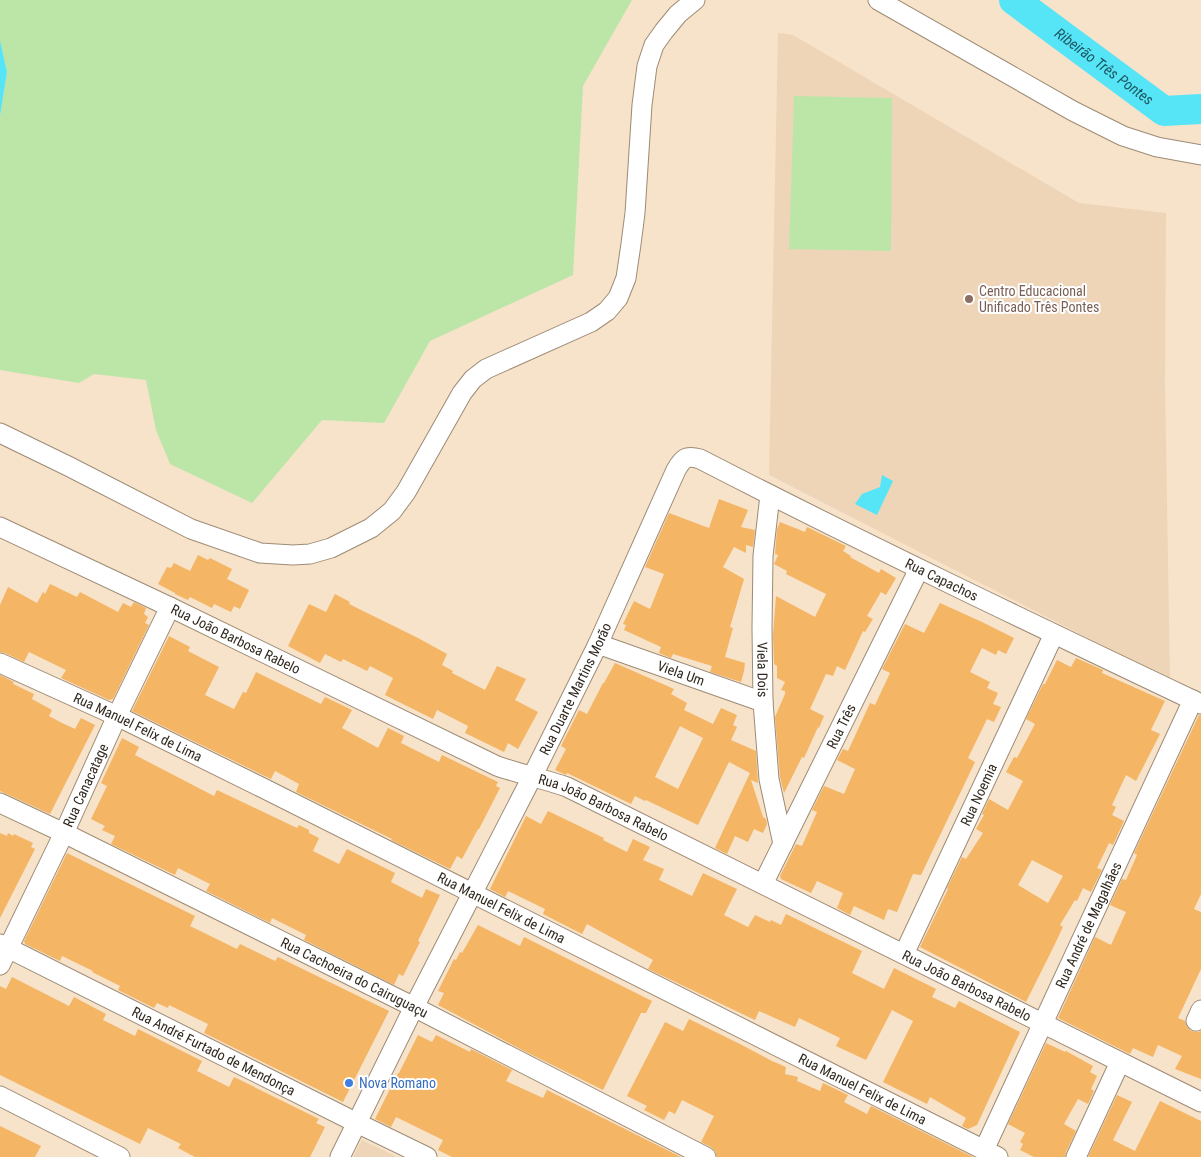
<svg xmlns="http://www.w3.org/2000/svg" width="1201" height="1157" viewBox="0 0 1201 1157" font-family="'Roboto Condensed',sans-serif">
  <rect width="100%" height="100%" fill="#f7e2ca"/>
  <path fill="#eed5b7" d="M778 33 793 35 1079 203 1166 213 1165 385 1170 680 769 475Z
    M362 1140 397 1157H353Z"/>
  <path fill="#bce6a8" d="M0 0H632L583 86 573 275 430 341 384 423 322 420 252 503 170 464 156 430 146 380 94 374 79 383 0 370V116L7 72 0 40Z
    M794 96 892 98 891 251 789 249Z"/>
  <path fill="#56e4f7" d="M0 40 7 72 0 116Z
    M882 475 893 481 877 515 855 504 862 494 880 487Z"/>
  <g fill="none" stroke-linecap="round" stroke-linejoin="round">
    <path stroke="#56e4f7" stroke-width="30" id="s1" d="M1014 0 1164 111 1201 109"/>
  </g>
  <path fill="#f4b564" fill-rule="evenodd" d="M719 499 748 510 741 527 755 530 753 547 746 545V553L734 547 723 567 744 579 730 627 733 628 725 657 745 663 744 671 741 682 710 672 712 666 673 654 671 658 659 653 661 647 624 630 626 625 623 624 634 601 650 609 664 574 645 567 669 513 709 528Z
    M780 522 805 532 807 527 846 546 843 551 851 556 850 557 879 573 881 569 896 578 886 595 881 592 867 616 873 619 865 632 863 631 845 670 837 666 833 676 826 674 810 709 824 716 819 728 818 727 804 758 802 757 784 793 780 777 775 717 785 694V691L781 690 785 682 777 678V666L774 664 773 635 776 596 815 617 826 594 786 574 787 571 774 564 778 555 775 554 777 529Z
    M198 555 208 560 210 558 232 569 227 579 249 590 240 609 234 606 231 612 214 604 212 608 190 597 188 600 175 594V593L158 584 167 567 171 568 174 563 190 571Z
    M50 584 77 597 80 592 118 612 123 603 131 607 134 602 146 608 144 614 148 617 145 623 149 625 113 699 109 700 61 678 66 670 29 652 24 662 5 653 0 652V605L8 587 37 603 43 592 45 594Z
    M335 594 350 602 349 604 418 638 447 654 442 665 453 671 452 673 485 690 497 666 526 679 515 700 538 712 518 749 508 743 504 752 465 733 468 726 437 710 433 719 385 695 393 678 370 666 367 671 343 659 341 662 325 654 320 663 288 646 309 604 326 612Z
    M940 603 982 622 1014 638 1006 654 998 650 996 655 982 648 970 672 990 682 987 688 998 693 993 704 1001 707 994 722 987 719 968 758 975 762 921 875 913 874 897 912 888 909 884 920 854 906 850 915 837 908 843 893 817 881 811 893 781 879 780 876 796 844 802 846 817 812 812 810 824 786 844 794 855 769 837 760 843 749 848 751 870 703 875 705 890 673 882 669 905 624 924 633Z
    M169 636 190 647 188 651 219 667 205 695 234 709 243 692 246 693 256 672 321 704 325 697 352 710 342 728 378 748 388 728 404 736 401 743 439 762 442 755 498 782 496 786 500 788 479 829H478L462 859 457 856 450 869 391 840 392 839 296 792 299 784 275 771 271 779 132 711Z
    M1076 658 1103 670 1102 673 1165 701 1151 730 1160 734 1136 781 1126 775 1112 805 1116 807 1112 815 1124 821 1113 845 1109 843 1097 868 1102 870 1091 892 1083 888 1077 901 1075 900 1060 925 1063 927 1053 948 1026 1002 920 947 948 889 947 888 962 857 966 859 983 833 976 829 984 815 982 814 989 799 1008 810 1023 781 1006 772 1014 757 1017 758 1035 724 1026 719 1043 684H1045L1057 660 1071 667ZM1032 860 1063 876 1048 903 1018 885Z
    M615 663 674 689 671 694 687 703 684 710 713 724 721 708 737 715 733 725 737 727 731 740 756 751 758 783 751 780 763 817 766 819 767 824 763 833 754 829 748 842 735 836 727 854 715 848 750 773 729 762 698 825 646 800 645 801 635 796 631 804 567 773 566 775 555 770 566 749 561 746 579 710 587 714 603 683H604ZM680 726 703 738 678 789 655 777Z
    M0 675 14 682 13 684 34 694 32 699 52 710 49 716 62 723 75 729 81 718 95 725 50 814 0 791Z
    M1199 715H1201V894L1194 909 1201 912V969L1178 1018 1185 1021 1187 1027 1191 1031 1197 1032 1201 1031V1079L1175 1069 1182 1056 1158 1045 1153 1057 1133 1048 1130 1054 1058 1018 1095 937 1111 945 1126 912 1110 905 1122 879 1126 880 1137 855 1134 853Z
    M122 738 139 747 135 755 214 796 217 790 297 828 299 825 309 830V833L319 838 313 851 339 864 347 849 395 873 391 882 422 898 426 889 440 895 418 941 420 942 403 976 399 974 394 985 304 940 306 935 272 918 270 923 206 891 210 884 178 868 175 875 111 844 115 836 102 830 105 826 91 819 107 786 101 783Z
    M548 811 604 838 603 840 627 852 633 839 650 847 643 860 664 869 659 880 692 896 703 873 737 889 724 915 748 927 755 915 770 922 771 920 781 925 786 914 862 951 852 973 884 989 894 968 936 989 932 997 955 1008 959 1001 1020 1032 977 1125 968 1129 962 1126 966 1118 930 1097 927 1104 883 1082 913 1021 892 1010 866 1060 836 1046 840 1038 799 1018 795 1027 759 1011 755 1020 648 969 653 960 587 924 582 934 543 914 545 909 508 891 505 897 490 889 526 816 541 824Z
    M0 833 7 836 8 833 13 836 14 834 33 843 31 847 35 849 0 918Z
    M67 853 195 916 190 926 237 949 240 944 275 961 278 957 389 1011 343 1102 204 1033 208 1024 169 1005 168 1008 157 1003 154 1008 118 990 120 986 92 972 93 971 62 956 60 961 25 944 24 941Z
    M478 925 520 946 524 937 652 1001 646 1013H641L603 1090 524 1051 438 1005 444 993 438 991 454 959 456 960 460 952 462 953Z
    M12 977 69 1006 74 997 106 1014 103 1020 135 1036 138 1029 202 1061 197 1071 229 1087 234 1077 319 1119 316 1123 325 1127 310 1157H195L178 1148 181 1144 148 1128 140 1144 0 1075V986L6 989Z
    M689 1019 740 1044 772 1061 786 1067 785 1074 798 1077 797 1081 820 1091 823 1083 848 1095 844 1102 867 1114 871 1106 973 1157H717L715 1151 711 1147 701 1142 714 1116 682 1100 675 1114 669 1111 664 1120 644 1110 647 1106 627 1096 665 1022 683 1031Z
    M418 1035 432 1042 436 1035 470 1052 471 1049 512 1070 506 1081 543 1098 547 1090 681 1157H452L438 1150 443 1140 396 1117 391 1127 375 1119 398 1073H399Z
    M1046 1043 1065 1052 1066 1051 1093 1066 1090 1072 1097 1076 1091 1089 1094 1091 1088 1104 1078 1099 1064 1124 1076 1131 1066 1152 1065 1157H1034L1020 1150 1023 1144 1020 1142 1025 1133 1008 1124Z
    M1117 1095 1132 1102 1113 1140 1135 1151 1160 1101 1201 1121V1157H1088Z
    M0 1126 41 1146 35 1157H0Z"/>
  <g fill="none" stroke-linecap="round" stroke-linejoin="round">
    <g stroke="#9d8b75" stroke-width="21">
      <g id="minor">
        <path d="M878 0 1073 111 1123 136 1157 147 1201 155"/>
        <path d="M0 433 68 466 191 529 260 553 293 555 310 554 331 548 371 528 392 511 406 492 462 393 473 379 486 369 591 322 607 311 618 298 626 278 631 244 635 213 642 105 647 66 654 45 664 31 678 14 695 0"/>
        <path id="s2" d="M770 495 763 556 762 628 763 702 769 779 783 844"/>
        <path id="s3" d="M0 527 170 607 497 766C520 774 544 779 567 787L1201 1102"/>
        <path id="s4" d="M598 644 763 702"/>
        <path id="s5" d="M0 663 117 716 261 787 998 1157"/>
        <path id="s6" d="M0 803 64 833 414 1007 706 1157"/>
        <path id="s7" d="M763 884 919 569"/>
        <path id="s8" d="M0 944 357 1123 427 1157"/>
        <path id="s9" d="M904 954 1054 634"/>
        <path id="s10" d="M0 965 64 833 117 716 170 607"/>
        <path d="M1196 1021 1201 1010"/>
        <path d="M0 1096 120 1157"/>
        <path id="s11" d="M984 1150 1193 700"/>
        <path id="s12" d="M340 1157 414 1007 532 777 598 644 676 470C683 458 686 455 700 459 865 544 1033 624 1201 704"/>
        <path d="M1076 1157 1120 1062"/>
      </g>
    </g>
    <use href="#minor" stroke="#fff" stroke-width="19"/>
  </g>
  <circle fill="#8d6e63" stroke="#fff" stroke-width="2" cx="969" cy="299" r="5"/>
  <circle fill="#3f7fe0" stroke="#fff" stroke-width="2" cx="349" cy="1083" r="5"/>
  <g text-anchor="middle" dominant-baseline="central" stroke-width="4" stroke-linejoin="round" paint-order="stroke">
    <g font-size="14" fill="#785e54" stroke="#fff" text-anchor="start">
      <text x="979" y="291">Centro Educacional<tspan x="979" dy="16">Unificado Três Pontes</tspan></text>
    </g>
    <g font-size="14" fill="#312920" stroke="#fff">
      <text stroke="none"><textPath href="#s12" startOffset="1065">Rua Capachos</textPath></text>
      <text stroke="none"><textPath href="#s3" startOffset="261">Rua João Barbosa Rabelo</textPath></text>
      <text stroke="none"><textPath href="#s2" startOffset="175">Viela Dois</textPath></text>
      <text stroke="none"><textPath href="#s4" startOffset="88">Viela Um</textPath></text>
      <text stroke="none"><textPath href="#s12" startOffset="524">Rua Duarte Martins Morão</textPath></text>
      <text stroke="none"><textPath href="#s7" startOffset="176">Rua Três</textPath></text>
      <text stroke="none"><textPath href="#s5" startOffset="152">Rua Manuel Felix de Lima</textPath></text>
      <text stroke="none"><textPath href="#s10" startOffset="199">Rua Canacatage</textPath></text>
      <text stroke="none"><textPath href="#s9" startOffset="176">Rua Noemia</textPath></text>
      <text stroke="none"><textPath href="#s3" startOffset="666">Rua João Barbosa Rabelo</textPath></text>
      <text stroke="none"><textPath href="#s5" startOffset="558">Rua Manuel Felix de Lima</textPath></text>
      <text stroke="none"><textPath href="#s11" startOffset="248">Rua André de Magalhães</textPath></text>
      <text stroke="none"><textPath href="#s6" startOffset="395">Rua Cachoeira do Cairuguaçu</textPath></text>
      <text stroke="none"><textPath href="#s3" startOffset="1071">Rua João Barbosa Rabelo</textPath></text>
      <text stroke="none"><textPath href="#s8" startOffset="239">Rua André Furtado de Mendonça</textPath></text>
      <text stroke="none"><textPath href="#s5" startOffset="962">Rua Manuel Felix de Lima</textPath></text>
    </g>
    <g font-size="14" fill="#366cbe" stroke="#fff" text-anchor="start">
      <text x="359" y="1083">Nova Romano</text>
    </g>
    <g font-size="15" font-style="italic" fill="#1d5860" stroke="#fff">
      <text stroke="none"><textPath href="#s1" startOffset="112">Ribeirão Três Pontes</textPath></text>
    </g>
  </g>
</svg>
